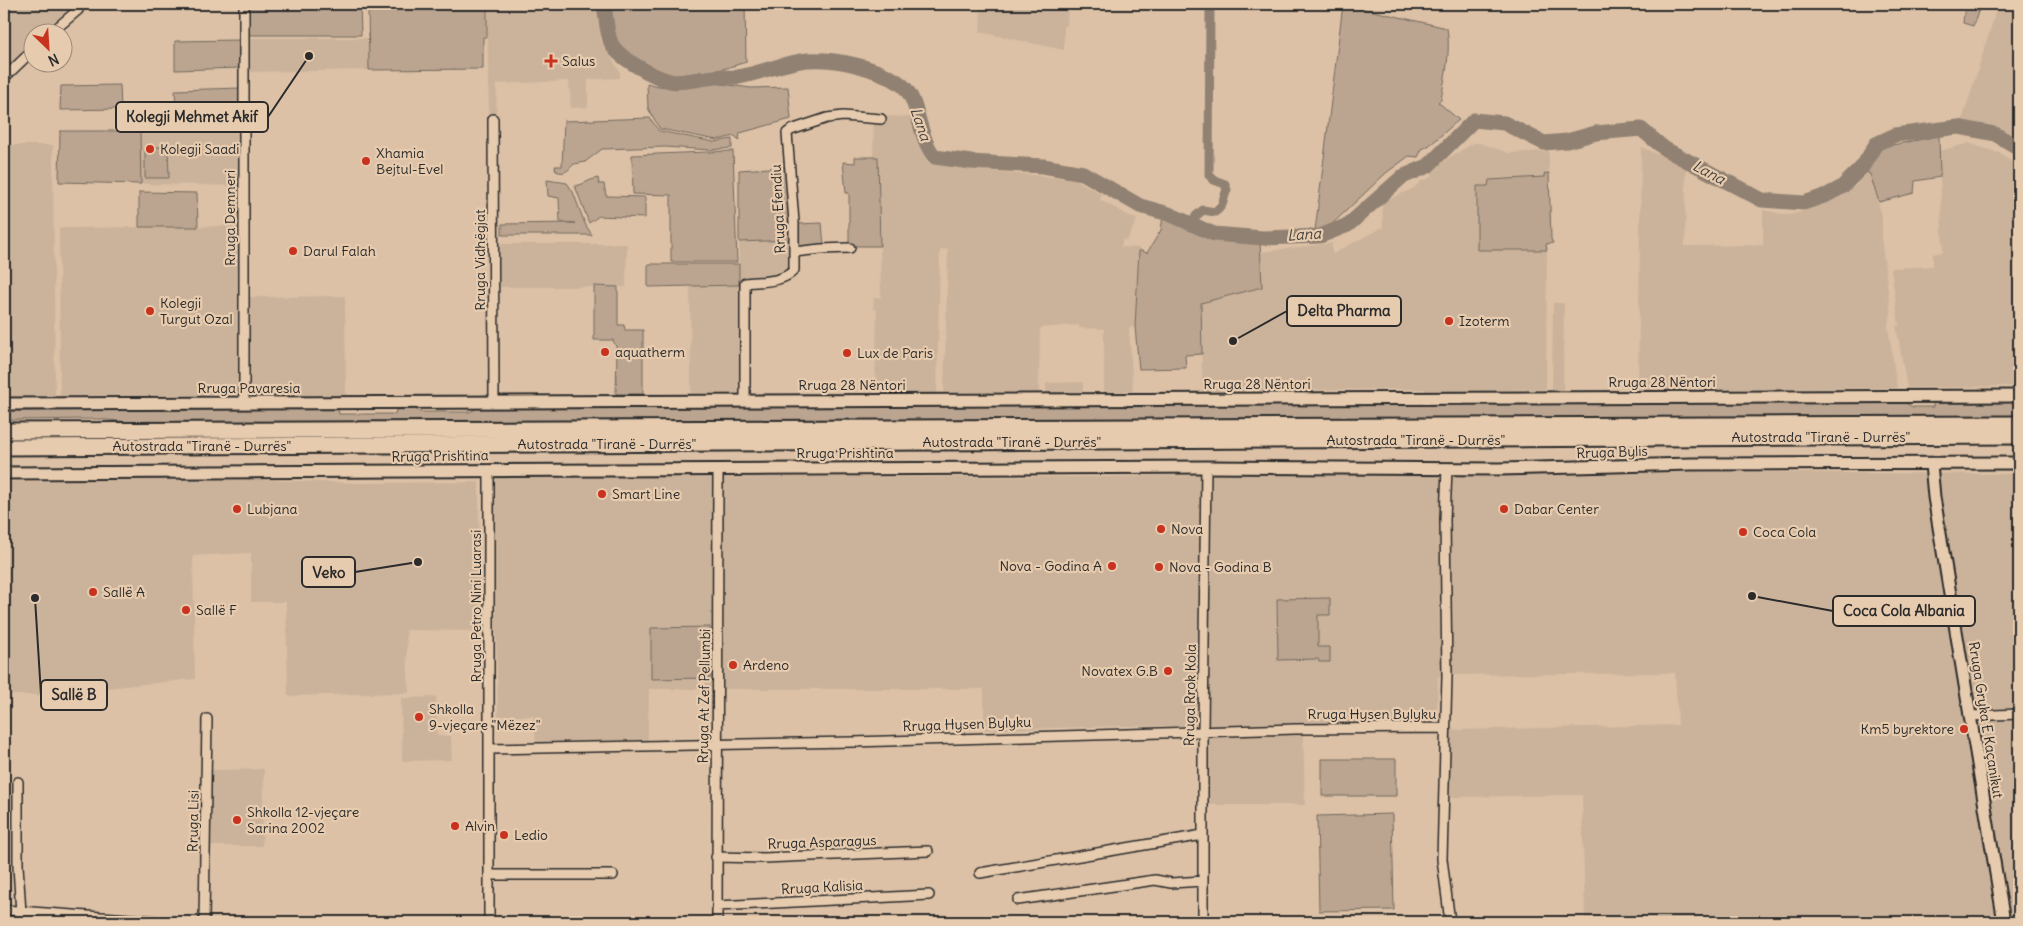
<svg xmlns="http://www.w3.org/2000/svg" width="2023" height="926" viewBox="0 0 2023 926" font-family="Delius,sans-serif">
  <rect width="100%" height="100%" fill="#dcc1a6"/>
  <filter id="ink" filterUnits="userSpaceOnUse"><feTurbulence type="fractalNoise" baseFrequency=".02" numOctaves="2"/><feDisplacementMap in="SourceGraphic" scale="10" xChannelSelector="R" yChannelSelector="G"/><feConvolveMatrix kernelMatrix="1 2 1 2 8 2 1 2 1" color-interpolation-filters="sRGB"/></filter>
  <g filter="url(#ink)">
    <path fill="#cbb39b" d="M4 4H74L70 12 48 32H32V47L6 72 4 71Z
      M487 4H597L601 40 620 72V78L588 80V107L571 108 569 81 497 84 496 119H489Z
      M981 4H1068L1067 26H1064V50L980 32Z
      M1998 4H2019V141L2000 131 1962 121Z
      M249 38H369V70L249 72Z
      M886 116 912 117 918 140 925 149 928 163 961 168 1075 179 1102 194 1100 200 1137 220 1127 240 1123 239 1121 247 1139 248V250L1135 327 1129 328 1133 391 1104 392V329L1079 328V325L1040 328 1039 392H944L948 249 940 250 937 397 880 396 879 385H875L877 310 873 309 874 298 881 297 878 158 873 157 874 121 885 123Z
      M240 130V186L60 182V131Z
      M1474 143H1480L1509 153 1549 151V173L1544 174V177L1489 180 1488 186H1477V250H1547L1546 389 1425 392 1424 389 1270 390 1202 393 1201 303 1262 287 1261 252 1332 243V254L1383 227 1382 202 1414 188 1422 180 1427 179 1433 175 1432 172 1448 158Z
      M1969 143 2002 154 2019 168V386L1907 388 1896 326H1899L1891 268 1933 266V254L1943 252 1939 151Z
      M4 145H53L55 396 4 397Z
      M1641 147 1686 166 1685 246 1763 245V210L1788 215 1808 210 1844 194 1856 185 1866 172 1870 173 1882 216V244L1891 314 1888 325 1897 388 1638 390Z
      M239 226 240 395 60 396 59 228Z
      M791 240V264L786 273 768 278H739V242Z
      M497 244H627L626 287H498Z
      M739 285 740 393H691L690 286Z
      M345 296 346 395H248V297Z
      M1553 303H1564L1563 390H1552Z
      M1083 382V393L1046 394V383Z
      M1682 472 2019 474V922H1585L1582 795 1450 797 1449 730 1678 725 1675 673 1452 675 1438 677 1437 721 1303 726 1305 805H1199L1200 727 1131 726 984 730V689H649L648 740 536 742 533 716H498L492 477H1085L1329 473 1451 476Z
      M233 477 262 480 362 483 479 482 480 631 406 630 409 693 288 696 286 602H251V553L193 556 195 679 38 695H4V482Z
      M436 697 437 736H451L452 760 402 761 401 698Z
      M264 769 262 846H211V770Z"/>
    <path fill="#bba590" stroke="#73685e" d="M249 4H360L361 35H249Z
      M368 4H487V37H483V69L369 70Z
      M607 4H745L746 62 723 69 672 76 653 70 622 50 615 42Z
      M1343 4 1447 28C1451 53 1445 75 1441 100L1438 102 1459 120C1448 128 1432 146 1422 149L1418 157 1409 156 1386 173 1329 227 1315 231Z
      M1965 4H1981L1973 26 1963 23Z
      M240 40 241 68 175 70V41Z
      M707 82 751 88 788 87 791 119 740 133 739 140 735 136 717 140 660 129 648 108 647 83C670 91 684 84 707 82Z
      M120 85 121 109 60 110 61 86Z
      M241 88 242 109H176L175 90Z
      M650 118 659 131 714 142 732 139V148L710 150 665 147 602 149 585 162 574 164C568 170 565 175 556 171L555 166H562L564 121Z
      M60 131H140L141 184 59 182Z
      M1939 136 1940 177 1915 181 1914 193 1879 202 1870 174 1866 172 1882 147Z
      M145 147H168L169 178H145Z
      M733 151 737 262H671V195L633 194 632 155Z
      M855 157H878L880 246H849V193H846L843 162 855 163Z
      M786 167 788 172 785 174 786 179H788L789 191 787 192 789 198 791 240 739 242V170Z
      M1549 173 1551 239 1553 243 1546 244 1547 250H1477V186H1488L1489 180 1544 177V174Z
      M598 178 599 184H604L606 196 645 197V218L599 216 589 223 575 186C584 185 589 179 598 178Z
      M547 180 567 183 573 192 585 224 592 235H502V224L575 223 560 222 559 198 548 196Z
      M139 192 197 193 198 227H139Z
      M1163 216 1211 237 1260 241 1262 287 1201 303 1202 354 1185 355 1186 368 1139 369 1135 327 1139 250 1147 253 1161 230Z
      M822 223 824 246 798 247 796 224Z
      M648 264H739V285L648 287Z
      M594 286 618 287V325H624L625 330H643V394H616L617 349 613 340H594Z
      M1903 402 1913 407H1933V402H2019V418L1134 422C1115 417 1092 417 1074 423L184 427 97 419 4 420V411L338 409 339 414H395L396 410 415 409 420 412H469L479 408Z
      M1330 598V615H1318V647H1330V662H1319L1318 659 1278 660 1277 599Z
      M710 627V678L651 679V628Z
      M1322 759H1396V796H1322Z
      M1392 814 1394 910 1319 911 1317 816Z"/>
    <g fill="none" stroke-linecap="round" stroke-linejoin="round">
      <path stroke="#918172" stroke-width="9" d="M1193 223 1196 216 1203 210 1215 212C1226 204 1222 199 1227 190L1225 184 1214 180 1209 175 1210 4"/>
      <path stroke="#918172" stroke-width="15" d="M604 4C606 16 606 33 612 45 620 59 654 77 670 81 681 84 702 78 715 77 722 76 730 78 738 77 761 73 785 62 808 60 836 58 880 68 902 85 920 100 917 136 935 157L971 162 1043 166 1083 173 1140 206 1169 214 1214 234 1263 238 1320 236 1348 225 1402 177 1428 166 1474 120 1504 123 1544 143 1567 141 1596 133 1641 129 1665 149 1762 200 1804 203 1827 195 1842 187 1863 166 1876 144 1895 135 1958 127 1995 134 2019 148"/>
      <g stroke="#2b2b2b" stroke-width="12">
        <path id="street" d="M52 32 78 10 80 4
          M4 78 32 51
          M493 119 494 402
          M794 252 821 249 850 248
          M745 401V283C762 281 782 283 794 270V222L787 133 791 130 827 118 843 116 881 119
          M244 403V4
          M1447 468 1445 520 1447 676 1442 859 1450 922
          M489 470V922
          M1969 716 2019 714
          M490 749 853 742 1295 729 1445 728
          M18 782V866L21 913
          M716 857 764 858 928 851
          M980 873 1203 835
          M489 875H613
          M1018 900 1155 880 1171 883 1203 881
          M717 906 929 895
          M4 910 171 922
          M204 922 207 719
          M717 922 718 469
          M1203 922V731L1206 467"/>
      </g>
      <g stroke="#2b2b2b" stroke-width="15">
        <path id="secondary" d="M4 404 2019 396
          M1931 464 1934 497 2004 922
          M4 473 1206 467 1499 469 1691 464 2019 463"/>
      </g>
      <g stroke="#2b2b2b" stroke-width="19">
        <path id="highway" d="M4 431 2019 424
          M4 447 2019 436"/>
      </g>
      <use href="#street" stroke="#e7cbae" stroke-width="9"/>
      <use href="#secondary" stroke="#e7cbae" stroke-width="11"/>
      <use href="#highway" stroke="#e7cbae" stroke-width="15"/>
    </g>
  </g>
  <g fill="#c8321e" stroke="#e7cbae" stroke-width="2">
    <path d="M548.5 53.5h5v5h5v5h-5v5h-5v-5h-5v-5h5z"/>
    <circle cx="150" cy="149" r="5"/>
    <circle cx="366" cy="161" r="5"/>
    <circle cx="293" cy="251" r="5"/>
    <circle cx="150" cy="311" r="5"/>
    <circle cx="1449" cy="321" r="5"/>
    <circle cx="605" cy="352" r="5"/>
    <circle cx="847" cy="353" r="5"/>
    <circle cx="602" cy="494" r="5"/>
    <circle cx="237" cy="509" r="5"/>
    <circle cx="1504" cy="509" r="5"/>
    <circle cx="1161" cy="529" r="5"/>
    <circle cx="1743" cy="532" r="5"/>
    <circle cx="1112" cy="566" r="5"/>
    <circle cx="1159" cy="567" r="5"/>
    <circle cx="93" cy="592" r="5"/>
    <circle cx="186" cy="610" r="5"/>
    <circle cx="733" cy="665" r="5"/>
    <circle cx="1168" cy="671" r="5"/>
    <circle cx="419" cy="717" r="5"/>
    <circle cx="1964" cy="729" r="5"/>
    <circle cx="237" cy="820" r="5"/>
    <circle cx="455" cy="826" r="5"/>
    <circle cx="504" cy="835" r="5"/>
  </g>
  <g text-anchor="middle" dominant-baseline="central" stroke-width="4.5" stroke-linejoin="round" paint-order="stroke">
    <g font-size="14" fill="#2b2b2b" stroke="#e7cbae" text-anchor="start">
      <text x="562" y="61">Salus</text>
      <text x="160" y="149">Kolegji Saadi</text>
      <text x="376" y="153">Xhamia<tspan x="376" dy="16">Bejtul-Evel</tspan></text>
      <text x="303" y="251">Darul Falah</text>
      <text x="160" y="303">Kolegji<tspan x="160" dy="16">Turgut Ozal</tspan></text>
      <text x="1459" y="321">Izoterm</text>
      <text x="615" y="352">aquatherm</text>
      <text x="857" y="353">Lux de Paris</text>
      <text x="612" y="494">Smart Line</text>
      <text x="247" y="509">Lubjana</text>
      <text x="1514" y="509">Dabar Center</text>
      <text x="1171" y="529">Nova</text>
      <text x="1753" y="532">Coca Cola</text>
      <text x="1102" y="566" text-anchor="end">Nova - Godina A</text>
      <text x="1169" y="567">Nova - Godina B</text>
      <text x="103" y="592">Sallë A</text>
      <text x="196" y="610">Sallë F</text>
      <text x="743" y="665">Ardeno</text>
      <text x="1158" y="671" text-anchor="end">Novatex G.B</text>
      <text x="429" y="709">Shkolla<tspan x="429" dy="16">9-vjeçare "Mëzez"</tspan></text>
      <text x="1954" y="729" text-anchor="end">Km5 byrektore</text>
      <text x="247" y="812">Shkolla 12-vjeçare<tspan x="247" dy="16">Sarina 2002</tspan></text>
      <text x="465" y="826">Alvin</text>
      <text x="514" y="835">Ledio</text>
    </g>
    <g font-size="14" fill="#2b2b2b" stroke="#e7cbae">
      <text transform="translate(778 209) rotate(-93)">Rruga Efendiu</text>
      <text transform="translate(230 218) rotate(-90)">Rruga Demneri</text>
      <text transform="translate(480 260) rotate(-90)">Rruga Vidhëgjat</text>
      <text x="1662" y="382">Rruga 28 Nëntori</text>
      <text x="1257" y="384">Rruga 28 Nëntori</text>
      <text x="852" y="385">Rruga 28 Nëntori</text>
      <text x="249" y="388">Rruga Pavaresia</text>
      <text x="1821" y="437">Autostrada "Tiranë - Durrës"</text>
      <text x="1416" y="440">Autostrada "Tiranë - Durrës"</text>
      <text x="1012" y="442">Autostrada "Tiranë - Durrës"</text>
      <text x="607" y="444">Autostrada "Tiranë - Durrës"</text>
      <text x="202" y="446">Autostrada "Tiranë - Durrës"</text>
      <text transform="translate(1612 452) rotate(-2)">Rruga Bylis</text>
      <text x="845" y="453">Rruga Prishtina</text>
      <text transform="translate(440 456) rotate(-1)">Rruga Prishtina</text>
      <text transform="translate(476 606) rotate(-90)">Rruga Petro Nini Luarasi</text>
      <text transform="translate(1190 695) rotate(-89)">Rruga Rrok Kola</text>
      <text transform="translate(704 696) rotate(-89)">Rruga At Zef Pellumbi</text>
      <text x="1372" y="714">Rruga Hysen Bylyku</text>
      <text transform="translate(1986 720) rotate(81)">Rruga Gryka E Kaçanikut</text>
      <text transform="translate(967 724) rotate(-2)">Rruga Hysen Bylyku</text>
      <text transform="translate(193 821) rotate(-89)">Rruga Lisi</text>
      <text transform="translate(822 842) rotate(-2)">Rruga Asparagus</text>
      <text transform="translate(822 887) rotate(-3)">Rruga Kalisia</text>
    </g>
    <g font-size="15" font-style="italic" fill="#44403d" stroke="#e7cbae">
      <text transform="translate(921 124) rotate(71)">Lana</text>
      <text transform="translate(1709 172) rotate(28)">Lana</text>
      <text transform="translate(1304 234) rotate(-4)">Lana</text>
    </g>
  </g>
  <path fill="none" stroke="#2b2b2b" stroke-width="2" d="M309 56L268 117M1233 341L1287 311M418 562L355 572M1752 596L1833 611M35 598L41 695"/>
  <g fill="#2b2b2b" stroke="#e7cbae" stroke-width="2">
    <circle cx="309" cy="56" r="5"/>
    <circle cx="1233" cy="341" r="5"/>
    <circle cx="418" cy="562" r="5"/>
    <circle cx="1752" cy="596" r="5"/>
    <circle cx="35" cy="598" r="5"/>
  </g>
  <g fill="#e7cbae" stroke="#2b2b2b" stroke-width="2">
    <rect x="116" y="102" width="152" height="30" rx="5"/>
    <rect x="1287" y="296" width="114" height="30" rx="5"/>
    <rect x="302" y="557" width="53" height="30" rx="5"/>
    <rect x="1833" y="596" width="142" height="30" rx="5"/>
    <rect x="41" y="680" width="66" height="30" rx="5"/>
  </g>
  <g font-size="15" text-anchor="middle" font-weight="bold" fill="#2b2b2b">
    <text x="192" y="122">Kolegji Mehmet Akif</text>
    <text x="1344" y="316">Delta Pharma</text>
    <text x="329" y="578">Veko</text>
    <text x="1904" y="616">Coca Cola Albania</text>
    <text x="74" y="700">Sallë B</text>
  </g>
  <rect width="2023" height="926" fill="none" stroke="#e7cbae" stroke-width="20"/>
  <rect x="10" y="10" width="2003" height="906" fill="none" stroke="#2b2b2b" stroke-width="2" filter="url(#ink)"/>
  <g transform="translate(48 48) rotate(155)"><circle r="24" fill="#e7cbae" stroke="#9c8b7a"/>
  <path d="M0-4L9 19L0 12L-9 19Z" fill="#c8321e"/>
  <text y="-8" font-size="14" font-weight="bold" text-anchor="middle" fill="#2b2b2b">N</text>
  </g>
</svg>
